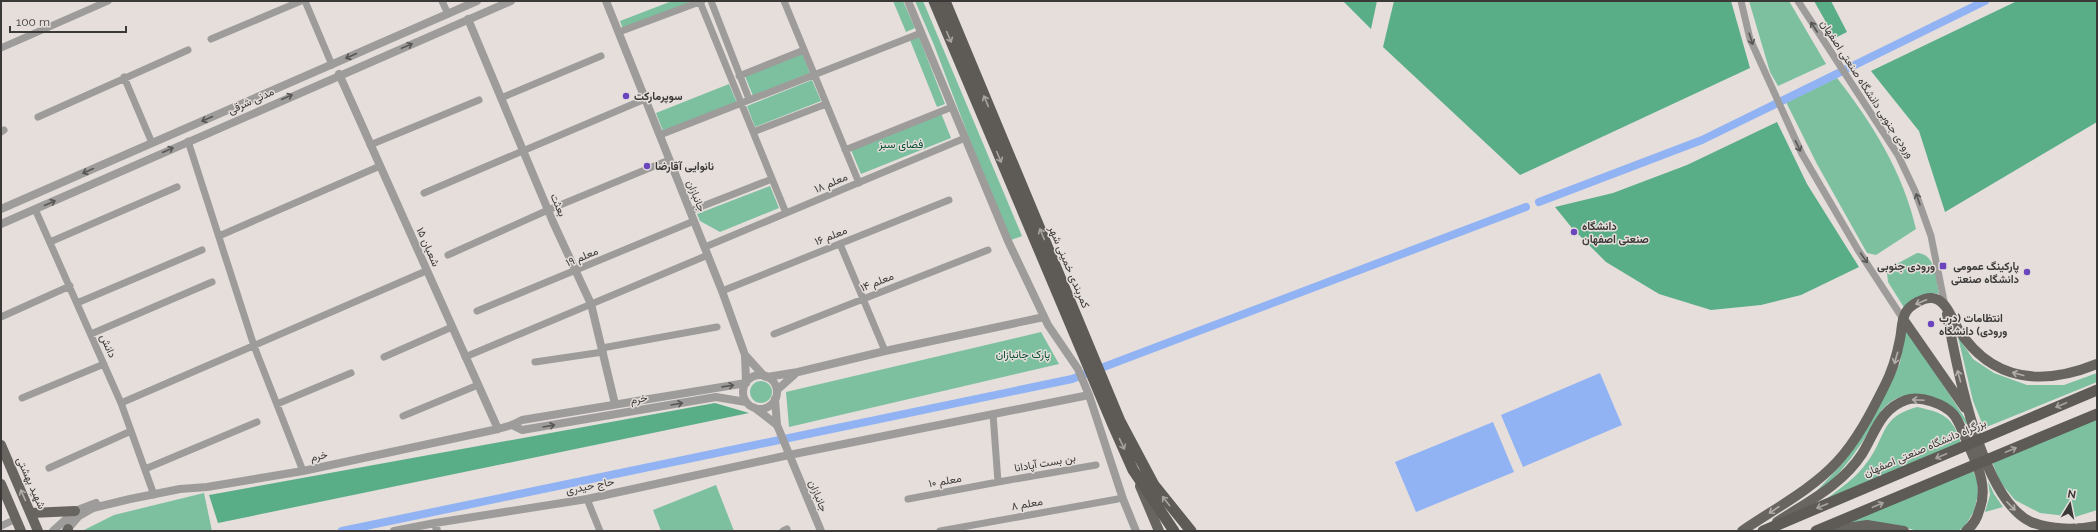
<svg xmlns="http://www.w3.org/2000/svg" width="2098" height="532" viewBox="0 0 2098 532" font-family="Raleway,Vazirmatn,sans-serif">
  <rect width="100%" height="100%" fill="#e5dedb"/>
  <path fill="#7cc09f" d="M672 1H693L623 29 620 21Z
    M893 1H903L915 28 906 32Z
    M915 1H923L1022 236 1008 241 934 45Z
    M1749 1H1789L1826 64 1778 86 1770 72Z
    M919 37 945 104 937 107 910 40Z
    M802 53 810 73 753 96 745 76Z
    M1837 78C1872 123 1903 172 1916 229L1876 255 1867 253 1817 164 1786 102Z
    M812 80 821 101 755 127 747 106Z
    M729 84 737 103 663 131 656 113Z
    M941 113 951 138 861 174 851 150Z
    M770 186 779 208 720 232 700 221 697 214Z
    M1917 253C1936 254 1936 279 1939 294 1925 292 1913 296 1905 309L1888 282 1887 273 1891 267Z
    M1906 328 1968 423 1966 424C1947 395 1905 381 1881 411 1862 443 1844 475 1812 496L1842 464 1889 385 1900 363Z
    M1041 332 1059 364 789 427 786 392Z
    M1958 337 1973 359 1994 373 2027 385H2064L2097 373V382L1984 428 1973 401Z
    M750 392a11 11 0 1 1 22 0a11 11 0 1 1-22 0Z
    M1917 407C1944 413 1952 416 1961 443L1825 500C1841 488 1857 477 1868 461 1887 435 1880 417 1917 407Z
    M2097 419V510L2075 517 2040 513 2015 500 2000 482 1991 459Z
    M1973 471 1977 480 1978 494 1974 511 1965 526 1958 531H1917L1897 525 1873 522 1840 525Z
    M1988 481 1994 494 2003 507 1985 512 1990 495Z
    M716 485 734 531H661L653 510Z
    M204 493 212 531H82L114 515Z"/>
  <path fill="#5aae87" d="M1343 1H1377L1371 29Z
    M1394 1H1731L1750 68 1520 175 1383 47Z
    M1814 1H1831L1847 32 1835 38Z
    M2017 1H2097V122L1945 212 1919 131 1871 71Z
    M1777 122 1807 184 1859 267 1801 295 1761 305 1711 310 1659 294 1606 262 1572 228 1555 207 1613 193 1687 165Z
    M715 403 749 413 218 523 209 495Z"/>
  <path fill="#91b3f4" d="M1600 373 1622 425 1523 467 1501 415Z
    M1493 422 1514 472 1416 512 1395 462Z"/>
  <g fill="none" stroke-linecap="round" stroke-linejoin="round">
    <path stroke="#91b3f4" stroke-width="8" d="M1539 202 1702 140 1985 1
      M342 531 1072 379 1526 207"/>
    <path stroke="#9e9c9a" stroke-width="7" d="M305 1 332 65
      M442 1 448 14
      M711 1 749 99
      M784 1 859 183
      M1741 1 1750 39 1802 154 1858 250 1903 319
      M1798 1 1898 155 1915 191 1931 236 1945 306
      M700 2 786 213
      M619 32 702 1
      M211 39 301 1
      M1 48 108 1
      M739 76 804 50
      M124 77 152 143
      M501 98 601 56
      M38 117 188 50
      M1 132 4 130
      M753 132 826 104
      M660 135 921 33
      M188 141 254 346 303 471
      M370 145 479 100
      M845 150 952 107
      M424 193 645 99
      M35 209 121 403 154 495
      M690 211 772 179
      M219 236 380 166
      M50 242 177 187
      M840 244 885 351
      M705 247 965 138
      M448 255 548 210 669 160
      M722 291 949 200
      M77 303 202 250
      M477 311 694 221
      M1 317 70 286
      M91 334 212 282
      M774 334 988 250
      M602 348 717 327
      M384 357 452 327
      M465 357 708 255
      M535 362 603 352
      M22 398 104 364
      M121 403 426 271
      M277 404 351 373
      M403 416 478 385
      M49 468 131 431
      M145 469 257 422
      M998 482 1096 465
      M587 499 600 531
      M908 499 998 482 993 414
      M1 526 16 519
      M783 531 787 529
      M940 531 1118 499"/>
    <path stroke="#9e9c9a" stroke-width="8" d="M606 1 722 291 745 355 746 382
      M908 1 1008 241 1048 325 1078 369 1089 395 1123 499 1136 531
      M468 19 553 222 591 304 615 404
      M339 74 498 429
      M1 209 477 1
      M1 224 511 1
      M746 356 764 376
      M743 392a17 17 0 1 1 34 0a17 17 0 1 1-34 0Z
      M767 377 798 372 885 351 1044 317
      M777 390 795 374
      M775 399 777 425 821 531
      M755 408 777 425
      M512 425 522 430 716 397 746 402
      M435 523 437 531
      M53 531 75 511 96 503
      M66 531 79 516 93 508 130 499 180 489 207 487 303 471 498 429 512 425 522 420 746 383
      M394 531 435 523 587 499 789 455 1089 395"/>
    <path stroke="#686561" stroke-width="10" d="M1947 314C1956 364 1981 499 2031 522 2051 530 2077 530 2097 526
      M1903 319 1965 408
      M1 445 38 531
      M1 484 21 531
      M1140 486 1159 531
      M31 513 75 511
      M1777 522C1807 502 1842 485 1862 454 1875 433 1880 409 1906 400 1920 395 1945 404 1954 415 1960 423 1963 433 1967 442 1977 465 1989 486 1979 511 1977 519 1972 526 1966 531
      M67 531 68 529
      M1742 531C1774 509 1811 490 1837 462 1857 440 1871 413 1884 387 1892 372 1897 355 1900 339 1902 330 1901 320 1906 312 1910 305 1924 297 1932 298 1946 299 1952 319 1958 329 1992 382 2043 386 2097 364
      M1827 531 1867 525 1904 531"/>
    <path stroke="#5e5b57" stroke-width="11" d="M934 1 1113 425 1133 470 1174 531
      M945 1 1120 421 1154 485 1191 531
      M1763 531 2097 390
      M1816 531 2097 414"/>
  </g>
  <defs><path id="oneway-shaft" d="M-6 0H5M1.5-3L5.5 0L1.5 3" fill="none" stroke-width="1.6" stroke-linecap="round" stroke-linejoin="round"/></defs>
  <g stroke="#595755">
    <use href="#oneway-shaft" transform="translate(1814 27) rotate(-123)"/>
    <use href="#oneway-shaft" transform="translate(1751 39) rotate(72)"/>
    <use href="#oneway-shaft" transform="translate(407 46) rotate(-23)"/>
    <use href="#oneway-shaft" transform="translate(351 56) rotate(156)"/>
    <use href="#oneway-shaft" transform="translate(287 97) rotate(-24)"/>
    <use href="#oneway-shaft" transform="translate(207 119) rotate(156)"/>
    <use href="#oneway-shaft" transform="translate(1798 146) rotate(64)"/>
    <use href="#oneway-shaft" transform="translate(168 150) rotate(-24)"/>
    <use href="#oneway-shaft" transform="translate(88 171) rotate(156)"/>
    <use href="#oneway-shaft" transform="translate(1918 199) rotate(-109)"/>
    <use href="#oneway-shaft" transform="translate(50 203) rotate(-24)"/>
    <use href="#oneway-shaft" transform="translate(1864 258) rotate(55)"/>
    <use href="#oneway-shaft" transform="translate(728 386) rotate(-8)"/>
    <use href="#oneway-shaft" transform="translate(677 404) rotate(-10)"/>
    <use href="#oneway-shaft" transform="translate(549 426) rotate(-10)"/>
  </g>
  <g stroke="#a8a3a0">
    <use href="#oneway-shaft" transform="translate(949 37) rotate(67)"/>
    <use href="#oneway-shaft" transform="translate(986 101) rotate(-113)"/>
    <use href="#oneway-shaft" transform="translate(999 157) rotate(67)"/>
    <use href="#oneway-shaft" transform="translate(1042 234) rotate(-113)"/>
    <use href="#oneway-shaft" transform="translate(2061 405) rotate(157)"/>
    <use href="#oneway-shaft" transform="translate(1122 444) rotate(65)"/>
    <use href="#oneway-shaft" transform="translate(2011 450) rotate(-23)"/>
    <use href="#oneway-shaft" transform="translate(1941 456) rotate(157)"/>
    <use href="#oneway-shaft" transform="translate(1166 501) rotate(-128)"/>
    <use href="#oneway-shaft" transform="translate(1878 505) rotate(-23)"/>
    <use href="#oneway-shaft" transform="translate(1822 506) rotate(157)"/>
  </g>
  <g stroke="#b3aeaa">
    <use href="#oneway-shaft" transform="translate(1921 302) rotate(157)"/>
    <use href="#oneway-shaft" transform="translate(1896 358) rotate(106)"/>
    <use href="#oneway-shaft" transform="translate(2018 374) rotate(-165)"/>
    <use href="#oneway-shaft" transform="translate(1959 376) rotate(-105)"/>
    <use href="#oneway-shaft" transform="translate(1918 400) rotate(-177)"/>
    <use href="#oneway-shaft" transform="translate(23 495) rotate(-114)"/>
    <use href="#oneway-shaft" transform="translate(2011 506) rotate(45)"/>
    <use href="#oneway-shaft" transform="translate(1774 510) rotate(146)"/>
  </g>
  <g fill="#6b45bd" stroke="#e5dedb" stroke-width="1.5">
    <circle cx="626" cy="96" r="4"/>
    <circle cx="647" cy="166" r="4"/>
    <circle cx="1574" cy="232" r="4"/>
    <rect x="1939" y="262" width="8" height="8" rx="2"/>
    <circle cx="2027" cy="272" r="4"/>
    <circle cx="1931" cy="324" r="4"/>
  </g>
  <g text-anchor="middle" dominant-baseline="central" stroke-width="3" stroke-linejoin="round" paint-order="stroke">
    <g font-size="11" fill="#3b3938" stroke="#e5dedb">
      <text transform="translate(1867 89) rotate(57)">ورودی جنوبی دانشگاه صنعتی اصفهان</text>
      <text transform="translate(251 101) rotate(-24)">مدنی شرقی</text>
      <text transform="translate(831 183) rotate(-23)">معلم ۱۸</text>
      <text transform="translate(696 196) rotate(68)">جانبازان</text>
      <text transform="translate(558 205) rotate(67)">بعثت</text>
      <text transform="translate(831 236) rotate(-22)">معلم ۱۶</text>
      <text transform="translate(428 247) rotate(66)">۱۵ شعبان</text>
      <text transform="translate(582 257) rotate(-23)">معلم ۱۹</text>
      <text transform="translate(1069 267) rotate(67)">کمربندی خمینی شهر</text>
      <text transform="translate(877 282) rotate(-22)">معلم ۱۴</text>
      <text transform="translate(108 346) rotate(66)">دانش</text>
      <text transform="translate(639 399) rotate(-10)">خرم</text>
      <text transform="translate(1925 448) rotate(-23)">بزرگراه دانشگاه صنعتی اصفهان</text>
      <text transform="translate(319 456) rotate(-12)">خرم</text>
      <text transform="translate(1045 463) rotate(-10)">بن بست آپادانا</text>
      <text transform="translate(945 481) rotate(-10)">معلم ۱۰</text>
      <text transform="translate(31 483) rotate(66)">شهید بهشتی</text>
      <text transform="translate(590 486) rotate(-11)">حاج حیدری</text>
      <text transform="translate(818 496) rotate(68)">جانبازان</text>
      <text transform="translate(1027 504) rotate(-10)">معلم ۸</text>
    </g>
    <g font-size="11" font-weight="bold" fill="#3b3938" stroke="#e5dedb" text-anchor="start">
      <text x="634" y="96">سوپرمارکت</text>
      <text x="655" y="166">نانوایی آقارضا</text>
      <text x="1582" y="226">دانشگاه<tspan x="1582" dy="13">صنعتی اصفهان</tspan></text>
      <text x="1935" y="266" text-anchor="end">ورودی جنوبی</text>
      <text x="2019" y="266" text-anchor="end">پارکینگ عمومی<tspan x="2019" dy="13">دانشگاه صنعتی</tspan></text>
      <text x="1939" y="318">انتظامات (درب<tspan x="1939" dy="13">ورودی) دانشگاه</tspan></text>
    </g>
    <g font-size="11" fill="#044c32" stroke="#e5dedb">
      <text x="901" y="144">فضای سبز</text>
      <text x="1023" y="354">پارک جانبازان</text>
    </g>
  </g>
  <rect width="2098" height="532" fill="none" stroke="#3b3938" stroke-width="4"/>
  <g transform="translate(2070 504) rotate(10)" stroke="#e5dedb" stroke-width="3" paint-order="stroke">
  <path d="M0-3L7 15L0 10L-7 15Z" fill="#3b3938"/>
  <text y="-6" font-size="11" font-weight="bold" text-anchor="middle" fill="#3b3938">N</text>
  </g>
  <path d="M10 26v6h116v-6" fill="none" stroke="#3b3938" stroke-width="2"/>
  <text x="16" y="26" font-size="12" fill="#3b3938" stroke="#e5dedb" stroke-width="3" paint-order="stroke">100 m</text>
</svg>
